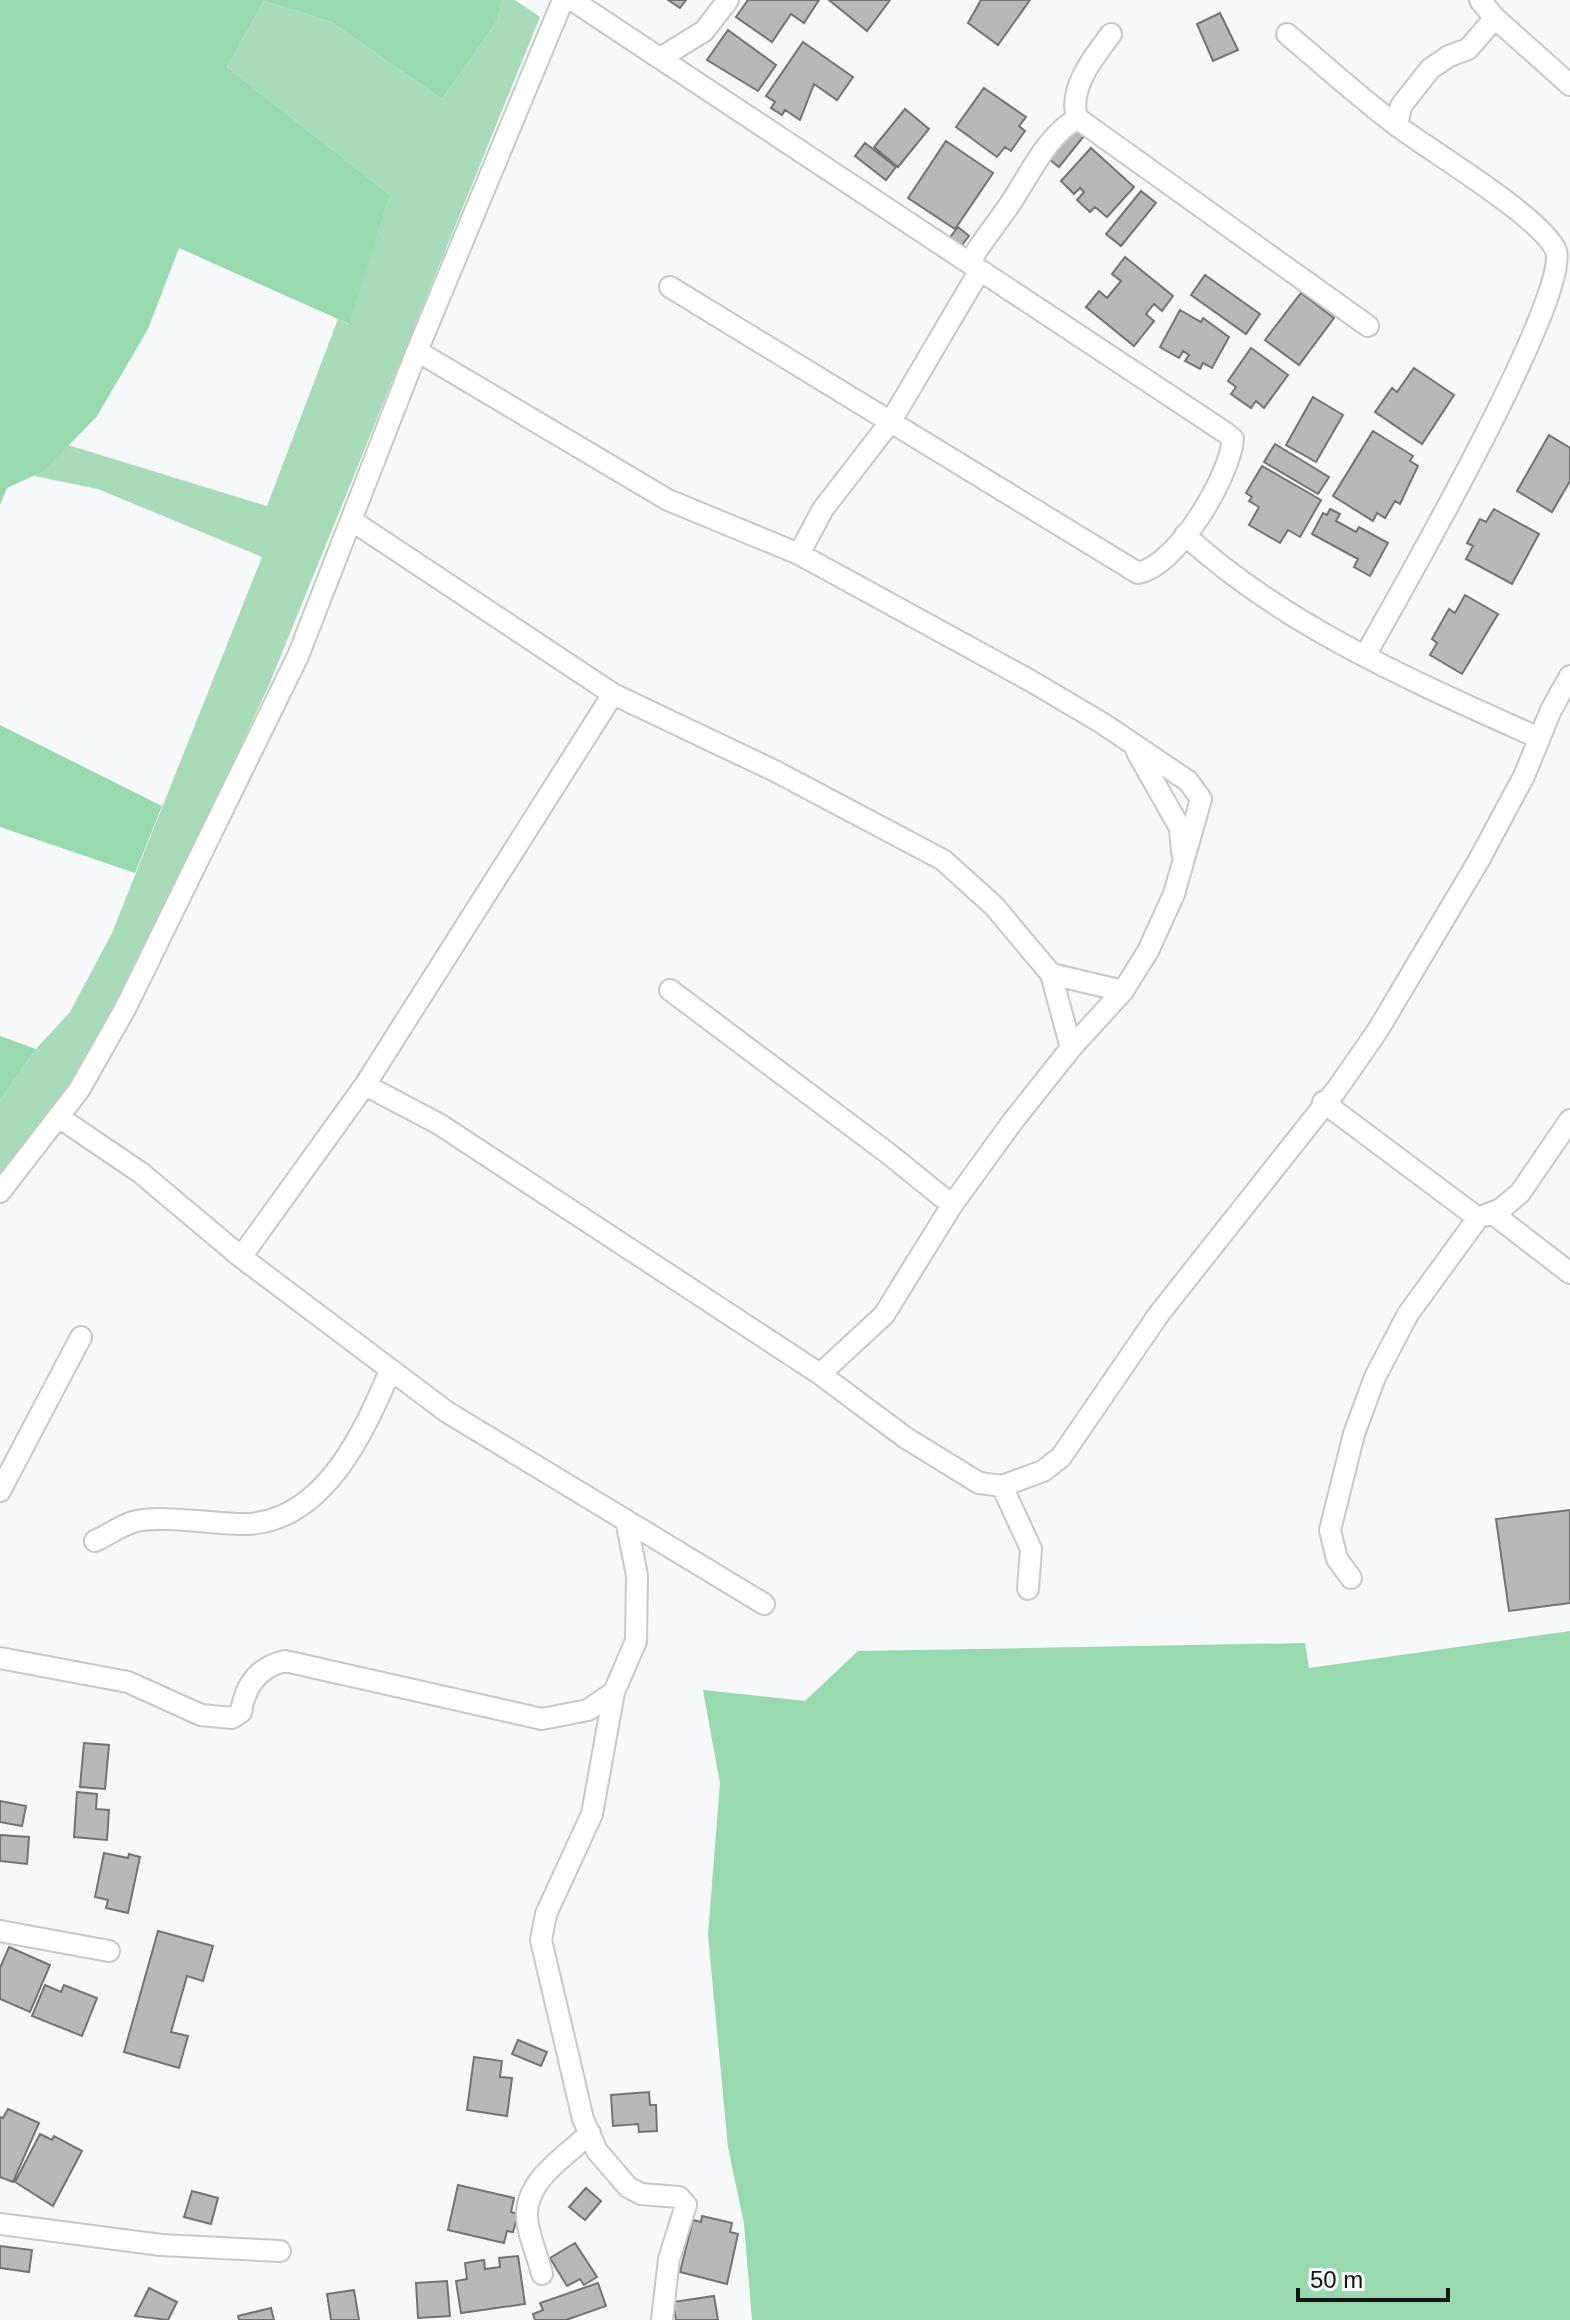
<svg xmlns="http://www.w3.org/2000/svg" width="1570" height="2320" viewBox="0 0 1570 2320" font-family="Helvetica,sans-serif">
  <rect width="100%" height="100%" fill="#f6f8f9"/>
  <path fill="#a8dbb9" d="M502 0H515L540 17 269 685 136 973 52 1111 0 1175V1100L36 1049 70 1012 112 933 262 557 98 489 34 476 44 470 68 445 267 506 338 319 348 324 390 195 227 67 264 1 331 22 442 99 497 21Z"/>
  <path fill="#98d9af" d="M0 0H502L497 21 442 99 331 22 264 1 227 67 390 195 349 324 179 248 148 329 97 416 44 471 7 488 0 505Z
    M0 725 162 806 135 873 0 827Z
    M0 1036 36 1049 0 1100Z
    M1570 1631V2320H752L744 2224 728 2147 708 1935 720 1783 703 1690 805 1701 858 1651 1305 1643 1309 1668Z"/>
  <path fill="#b6b8b9" stroke="#737475" stroke-width="2" d="M668 0H686L680 8Z
    M748 0H819L804 23 791 14 772 42 736 17Z
    M829 0H890L867 31Z
    M981 0H1030L998 45 968 23Z
    M1220 13 1238 50 1213 61 1197 24Z
    M728 30 776 65 758 91 707 60Z
    M803 42 853 77 837 100 814 84 800 120 785 110 782 115 771 108 775 102 766 96Z
    M984 88 1026 117 1019 126 1025 131 1011 151 1005 147 997 157 956 127Z
    M905 109 929 129 898 167 874 147Z
    M1074 128 1084 136 1059 167 1049 159Z
    M946 141 993 173 955 229 908 198Z
    M865 143 896 167 886 180 855 156Z
    M1091 148 1134 187 1107 217 1095 207 1090 212 1077 200 1084 192 1080 188 1074 194 1061 181Z
    M1141 191 1156 203 1121 246 1106 234Z
    M958 227 969 236 959 249 948 240Z
    M1125 257 1173 296 1162 311 1154 304 1146 314 1154 321 1134 346 1086 307 1099 291 1107 298 1121 281 1112 274Z
    M1205 275 1260 314 1246 334 1191 295Z
    M1301 293 1334 318 1299 365 1265 340Z
    M1180 310 1201 322 1203 318 1229 337 1212 368 1203 363 1200 369 1185 361 1189 355 1183 351 1179 358 1160 347Z
    M1251 348 1288 375 1264 408 1256 401 1251 408 1231 394 1236 387 1228 381Z
    M1414 368 1454 395 1422 444 1375 412 1392 388 1397 392Z
    M1313 397 1343 415 1316 462 1286 445Z
    M1373 431 1413 456 1410 461 1418 466 1400 504 1395 501 1385 518 1377 513 1373 521 1333 496Z
    M1549 435 1570 448V481L1552 512 1517 491Z
    M1275 444 1329 477 1318 494 1264 462Z
    M1262 466 1321 500 1300 537 1288 530 1280 543 1249 525 1259 507 1249 501 1252 497 1246 493Z
    M1330 509 1340 514 1336 521 1356 532 1359 527 1388 543 1370 576 1354 567 1358 559 1312 534 1323 513 1327 515Z
    M1494 509 1539 534 1512 584 1466 559 1473 546 1467 543 1480 519 1486 522Z
    M1465 595 1498 614 1462 674 1430 655 1437 643 1432 639 1449 609 1455 613Z
    M1570 1510V1603L1509 1611 1496 1519Z
    M84 1743 109 1745 105 1789 80 1787Z
    M77 1792 97 1794 96 1809 109 1810 107 1840 74 1837Z
    M0 1801 26 1806 22 1826 0 1822Z
    M0 1835 29 1837 27 1864 0 1861Z
    M104 1853 128 1858 129 1854 140 1857 128 1913 106 1908 108 1900 95 1897Z
    M158 1931 213 1946 203 1981 187 1976 171 2032 188 2036 179 2068 124 2052Z
    M9 1947 50 1965 30 2012 0 1999V1968Z
    M45 1985 61 1992 64 1985 97 1998 82 2036 32 2016Z
    M518 2040 547 2052 541 2066 512 2054Z
    M474 2057 502 2061 500 2077 512 2078 507 2116 467 2110Z
    M649 2092 650 2105H656L657 2131 639 2132 638 2124 613 2126 611 2095Z
    M8 2109 39 2123 13 2182 0 2177V2117L3 2118Z
    M40 2134 52 2140 54 2136 82 2151 53 2206 15 2182Z
    M458 2185 514 2198 511 2212 518 2214 513 2232 507 2231 504 2243 448 2230Z
    M586 2188 601 2201 585 2220 569 2207Z
    M192 2191 218 2198 211 2224 184 2217Z
    M702 2216 732 2223 730 2232 738 2234 727 2284 680 2272 693 2220 701 2222Z
    M575 2243 597 2277 584 2285 580 2279 567 2286 550 2258Z
    M0 2246 32 2250 29 2272 0 2268Z
    M518 2256 525 2304 461 2313 456 2281 467 2279 465 2263 484 2260 485 2269 500 2267 499 2258Z
    M447 2281 450 2316 418 2318 416 2283Z
    M598 2283 606 2306 566 2320H535L533 2314 543 2310 540 2303Z
    M149 2288 177 2302 168 2320 135 2316Z
    M354 2290 359 2320H331L327 2294Z
    M714 2296 718 2320H676L673 2302Z
    M271 2308 274 2320H239L238 2316Z"/>
  <g fill="none" stroke-linecap="round" stroke-linejoin="round">
    <g stroke="#c7c8ca" stroke-width="24">
      <path id="minor" d="M572 0 1226 433 1233 439C1230 476 1177 566 1138 573L670 287
        M1480 0 1495 18 1570 85
        M1287 34C1324 65 1360 98 1399 127 1432 152 1543 218 1556 251 1570 297 1398 597 1366 654
        M662 57 704 31 728 0
        M1077 118 1368 326
        M1397 126 1401 106 1430 69 1449 56 1468 49 1495 18
        M969 263C982 241 998 222 1012 201 1033 169 1045 139 1077 118 1068 88 1094 57 1111 34
        M417 351 668 500 799 554 1031 681 1102 723 1188 781 1201 799 1174 894 1148 951 1123 991 1071 1048 1013 1121 952 1205 884 1315 820 1374
        M351 520 613 694 775 771 943 860 994 906 1051 974 1123 991
        M1185 535C1285 627 1417 683 1539 738
        M799 554 823 509 891 421 980 270
        M1137 752 1180 828 1182 852
        M1051 974 1071 1048
        M670 990 889 1154 952 1205
        M365 1085 439 1124 820 1374 906 1438 979 1483 1002 1486 1043 1471 1061 1457 1159 1314 1337 1089 1378 1030 1479 860 1524 776 1551 710 1570 676
        M1323 1102 1478 1218
        M60 1118 141 1173 241 1257 447 1412 764 1604
        M0 1192 79 1090 126 1007 298 656 417 351 563 0
        M1492 1213 1570 1273
        M241 1257 365 1085 613 694
        M1002 1486 1031 1549 1028 1589
        M0 1491 81 1337
        M95 1541C108 1535 120 1526 133 1522 160 1514 218 1525 249 1524 325 1519 364 1432 390 1371
        M1351 1578 1337 1559 1330 1530 1354 1434 1375 1377 1408 1314 1478 1218 1501 1209 1520 1193 1570 1120
        M0 1658 128 1682 201 1715 232 1718 241 1712C245 1686 258 1667 285 1661L542 1719 588 1710 614 1692 636 1641 637 1575 626 1520
        M614 1692 592 1814 546 1914 541 1940 583 2119 597 2151 628 2187 641 2194 679 2197 686 2205 669 2259 662 2320
        M0 1931 109 1951
        M0 2224 161 2245 280 2251
        M542 2274C538 2256 526 2231 527 2212 529 2177 568 2155 590 2133"/>
    </g>
    <use href="#minor" stroke="#fff" stroke-width="20"/>
  </g>
  <path d="M1298 2288v12h150v-12" fill="none" stroke="#151516" stroke-width="4"/>
  <text x="1310" y="2288" font-size="24" fill="#151516" stroke="#f6f8f9" stroke-width="6" paint-order="stroke">50 m</text>
</svg>
